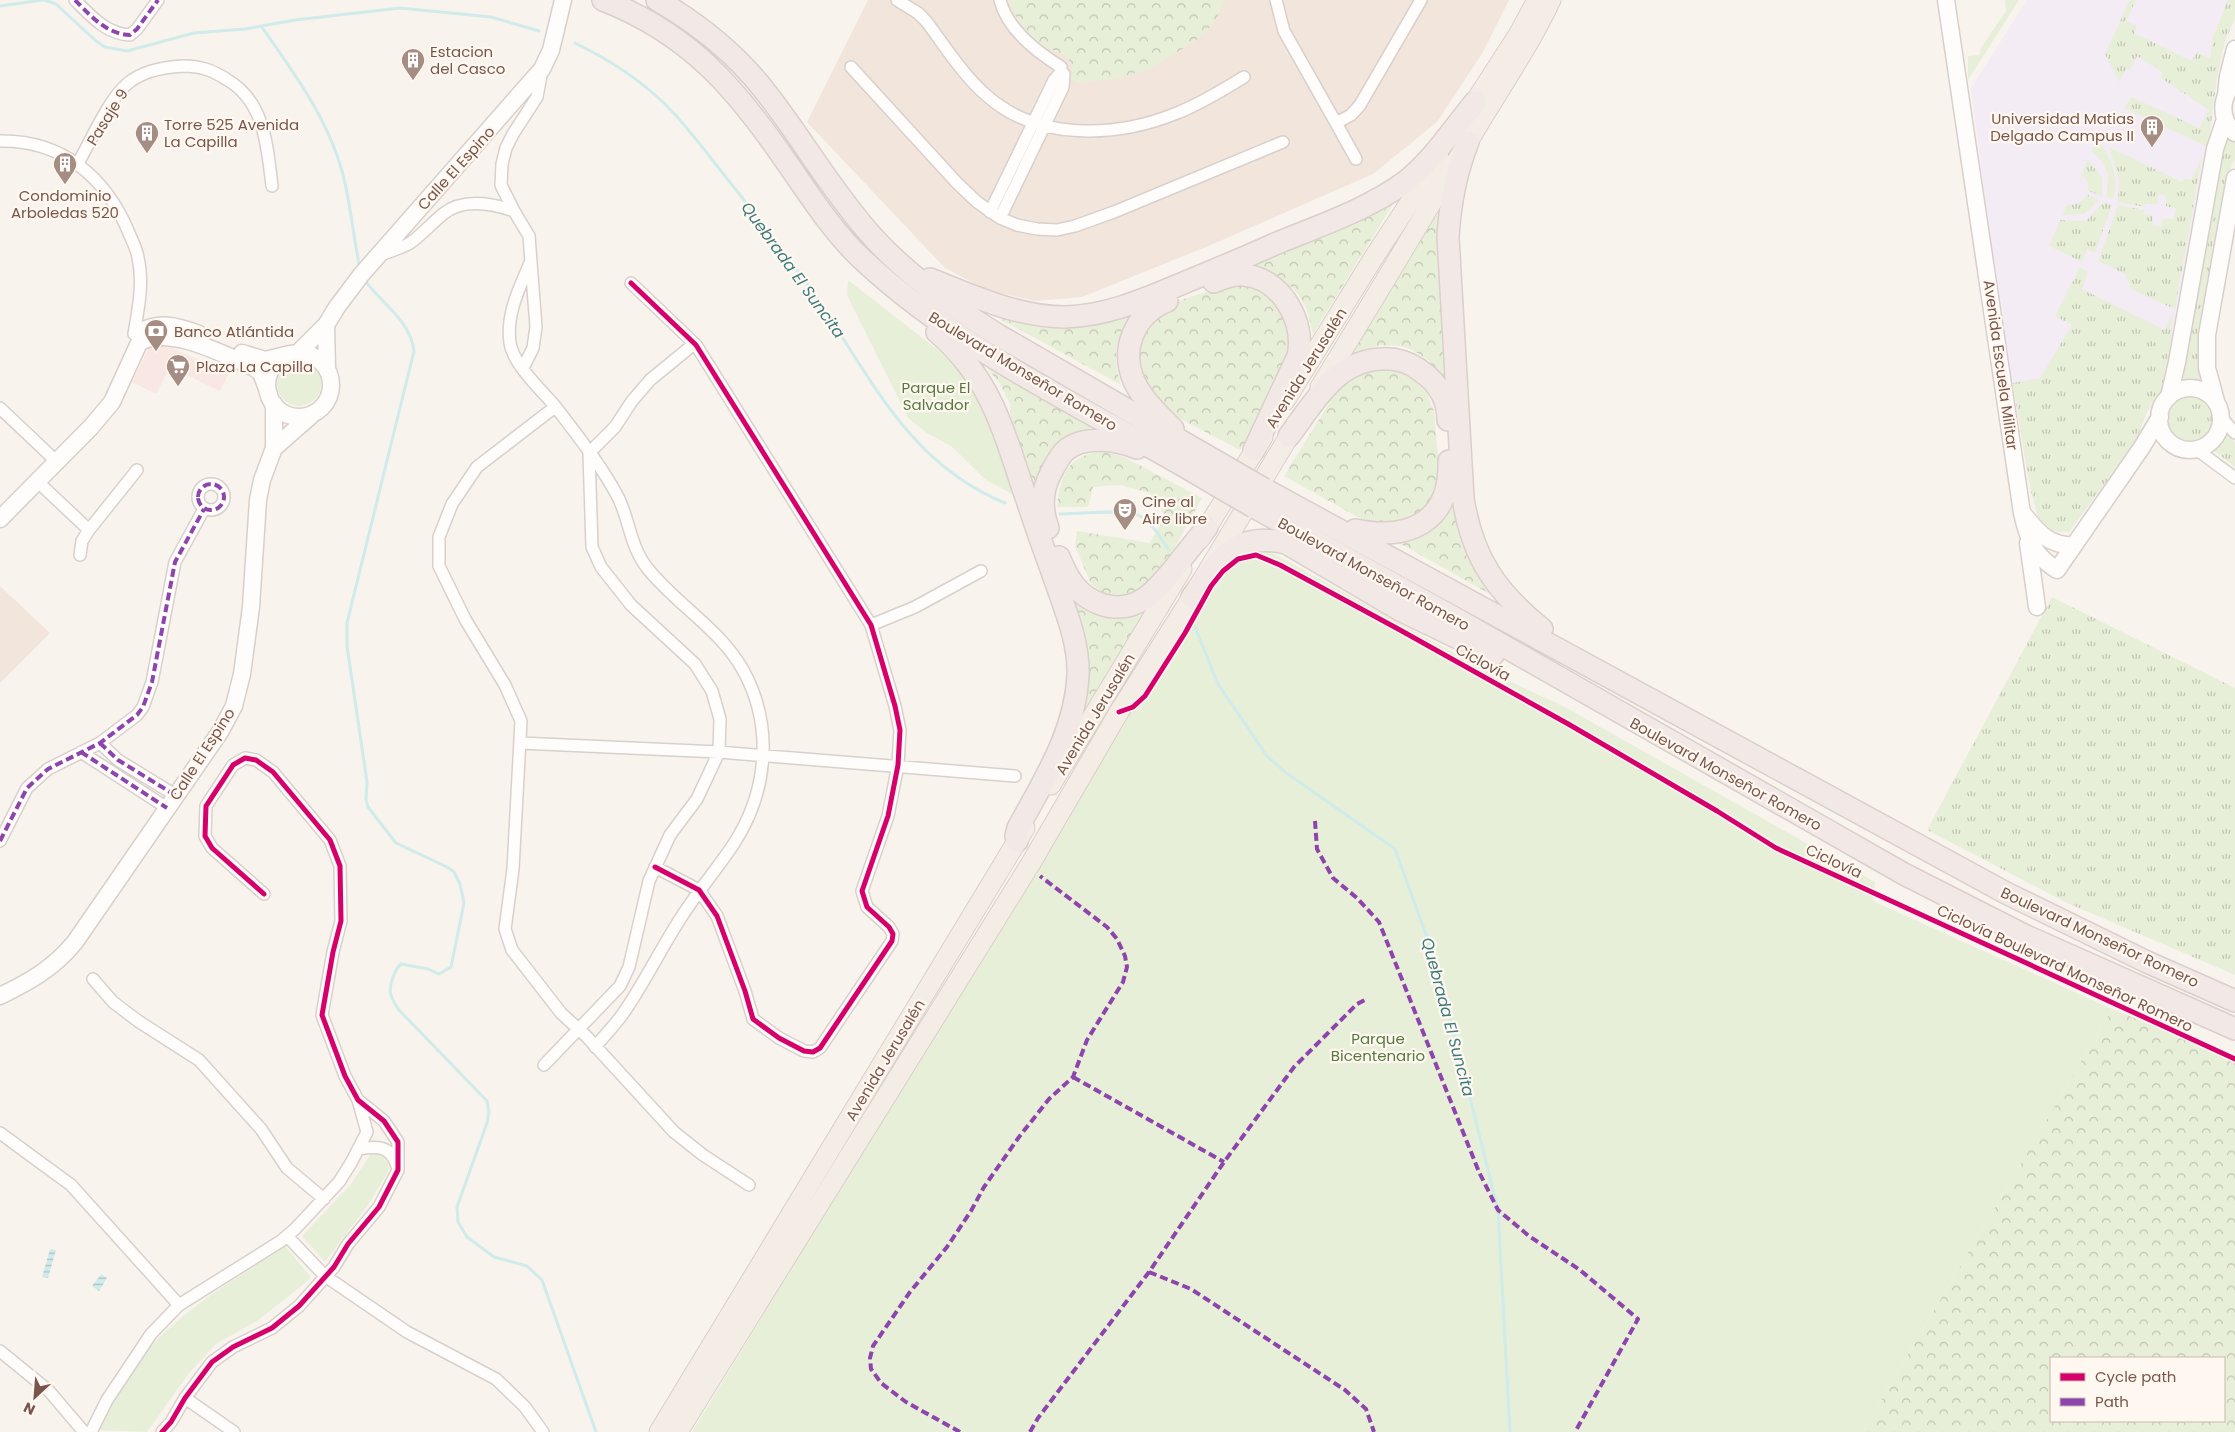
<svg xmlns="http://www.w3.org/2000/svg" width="2235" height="1432" viewBox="0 0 2235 1432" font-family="Poppins,sans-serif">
  <defs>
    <pattern id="grass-tufts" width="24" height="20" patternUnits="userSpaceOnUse" patternTransform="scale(1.25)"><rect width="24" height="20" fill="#e8efd9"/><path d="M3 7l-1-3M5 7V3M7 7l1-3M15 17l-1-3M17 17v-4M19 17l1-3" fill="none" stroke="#c1c4b2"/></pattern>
    <pattern id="forest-crowns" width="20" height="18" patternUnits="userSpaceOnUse" patternTransform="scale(1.25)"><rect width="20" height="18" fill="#e8efd9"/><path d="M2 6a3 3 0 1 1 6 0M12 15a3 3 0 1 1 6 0" fill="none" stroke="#c1c4b2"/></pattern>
    <pattern id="water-rules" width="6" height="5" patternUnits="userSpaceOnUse" patternTransform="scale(1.25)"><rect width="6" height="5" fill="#cfebea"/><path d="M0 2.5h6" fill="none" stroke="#adc1c0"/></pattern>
  </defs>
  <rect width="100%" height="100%" fill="#f9f3ee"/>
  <path fill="#f2e5db" d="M868 0H1509L1483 52 1437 122 1373 174 1206 247 1082 297 1036 301 987 290 945 268 807 122Z
    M0 586 50 633 0 683Z"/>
  <path fill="#f8e7e2" d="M158 342 229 373 220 391 170 367 156 394 132 382 149 348Z"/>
  <path fill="#f4ecf5" d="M2027 0H2235V19L2225 41 2217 78 2203 196 2167 387 2147 412 2135 443 2069 532H2054L2031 493 1995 275 1971 88Z"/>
  <path fill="url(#grass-tufts)" d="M2130 0H2136L2126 21 2137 26 2134 33 2192 61 2197 52 2210 58 2213 37 2228 0H2235V19L2225 41 2217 77 2208 147 2124 108 2132 97 2199 128 2209 110 2161 78 2162 72 2137 56 2130 70 2126 69 2119 82 2105 54Z
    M2227 133 2235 136V160L2232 164 2199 329 2200 381 2177 382 2211 202Z
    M2109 147 2182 182 2185 178 2191 180 2202 157 2175 309 2132 290 2125 274 2098 261 2118 205 2144 210V214L2153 215 2152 225 2161 227 2163 218 2173 219 2176 209 2166 206V196L2159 194 2157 204H2145V207L2118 202 2119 180Z
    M2088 160 2102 177V196L2088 191V182L2081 175Z
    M2088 195 2099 200 2085 214 2062 215 2067 205 2079 203Z
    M2103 202 2112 205 2095 253 2087 250 2082 262 2049 246 2060 220 2086 221Z
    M2080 267 2088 272 2082 289 2165 330 2173 312 2167 387 2147 412 2135 443 2069 532C2057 532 2050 531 2041 522 2031 511 2017 405 2013 383L2040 378 2072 325 2055 316Z
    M2164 420a26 26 0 1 1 52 0a26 26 0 1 1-52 0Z
    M2227 432 2235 443V467L2213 450Z
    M2052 597 2235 688V975L2065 902 1927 830Z"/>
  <path fill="url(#forest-crowns)" fill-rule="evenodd" d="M1009 0H1225V1L1215 21 1201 37 1152 68 1119 78 1076 83 1072 79C1073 72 1073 65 1069 60 1064 54 1055 51 1048 48 1031 38 1014 19 1009 0Z
    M1400 193 1313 334C1310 324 1309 313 1304 304 1291 276 1261 272 1235 267Z
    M1444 197 1448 383C1418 343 1395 337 1349 355L1381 306Z
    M1234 283C1261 290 1275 297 1287 322 1289 327 1293 332 1293 336 1296 365 1255 425 1240 450L1173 415 1140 380 1137 336 1165 305Z
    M1137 309C1118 336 1110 352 1121 385L998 318 1017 322 1055 326Z
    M982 362 1102 431 1041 473 1031 496 1012 440 1010 404 1000 384Z
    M1387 368 1402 372 1414 380 1427 393 1434 411 1440 478 1435 499 1413 520 1370 524 1284 476 1341 384 1354 375Z
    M1103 451 1124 457 1202 498 1155 584 1124 598 1104 595 1091 584 1075 546 1077 531 1150 543 1165 516 1150 493 1120 485 1093 487 1088 507H1057C1060 475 1068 455 1103 451Z
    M1455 484 1504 602 1392 539Z
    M1065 590 1075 602 1092 610 1149 608 1078 723Z
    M2112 1009 2235 1059V1432H1862ZM2051 1358H2224V1421H2051Z"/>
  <path fill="#e8efd9" d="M2005 0H2019L1968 80V56L1979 55 1981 48 2006 11Z
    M2098 140C2111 156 2120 179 2113 199L2106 197C2109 175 2110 167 2092 152Z
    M848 280 938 350 972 384 992 428 1014 495 986 480 951 446 927 433 908 418 847 295Z
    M277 384a22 22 0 1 1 44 0a22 22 0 1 1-44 0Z
    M1261 548 1271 552 1417 633 1492 673 1565 707 1875 882 1873 901 2112 1009 1862 1432H692L1161 660 1169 653 1215 576 1233 558Z
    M379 1154C387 1159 391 1163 388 1172L368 1205 325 1262 302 1236 351 1184 370 1155Z
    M281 1246H285L310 1276 309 1280 257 1321 216 1344 190 1372 147 1432 98 1430C101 1421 106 1416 110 1407 146 1332 207 1297 275 1253Z"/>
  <path fill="url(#water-rules)" d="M50 1249 56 1250 48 1278 42 1277Z
    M101 1274 107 1278 99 1291 92 1286Z"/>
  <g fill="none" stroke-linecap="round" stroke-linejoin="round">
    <path stroke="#cfebea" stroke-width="3" d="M44 0 56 4 96 41 105 47 127 51 194 33 245 29 295 20 400 8 491 17 539 31
      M0 6 43 0
      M261 26C295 74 332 124 345 183 351 210 354 240 360 269
      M575 43C608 59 639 79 665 104 690 129 711 159 733 186 759 219 786 253 810 288 868 371 905 462 1005 503
      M364 279C381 304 410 319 414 351L347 623V646L367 782 366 799 368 807 392 838 396 843 447 867 454 872 460 884 464 903 451 967 439 974 428 969 401 964C395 969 388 987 391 995 392 1000 396 1005 399 1010L487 1101 489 1112 487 1123 457 1207 458 1222 467 1237 494 1257 527 1266 542 1280 596 1432
      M1060 514C1077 514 1125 509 1138 515 1152 522 1160 537 1169 550
      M1195 627 1218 684 1267 756 1285 772 1395 849 1436 962 1498 1210 1510 1432"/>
    <g stroke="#d8d0cc" stroke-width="14">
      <path id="street" d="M75 0C91 16 106 34 130 35L137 29 158 0
        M897 0 918 13 926 21C945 46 962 74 986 95 1037 141 1116 138 1177 113 1200 104 1223 90 1244 77
        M1000 0C1007 29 1037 52 1061 67
        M1276 0 1284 31 1336 123 1351 115 1360 105 1421 0
        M851 67 957 183 977 202 1000 218 1017 225 1037 229 1057 230 1075 226 1114 212 1283 142
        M1336 123 1356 159
        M0 141C62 140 106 177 129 233 132 241 137 249 138 258 144 283 138 310 134 334
        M77 165C90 143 108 100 127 84 142 71 163 67 183 66 200 66 212 70 226 79 265 101 267 146 272 186
        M990 212 1054 80 1060 73
        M1000 218 1063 87 1064 74
        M381 255C390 251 402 248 410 243 422 235 432 223 443 214 463 198 491 203 514 211
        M530 263C519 289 506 314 510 343 513 364 541 390 555 406 577 435 601 465 618 497 630 521 630 547 648 569 677 605 720 629 743 670 774 726 768 792 733 845 717 869 698 891 682 916 661 948 644 984 622 1015 614 1026 604 1036 595 1047
        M631 283 696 345 871 625 895 706 900 730 898 765 888 816 862 891 867 907 889 927 893 934 892 941 820 1048 813 1052 804 1051 779 1038 753 1019 745 991 717 916 699 890 655 867
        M523 368 533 348 536 327 529 236 514 211 501 185 502 164 506 148 513 134 537 97 542 70
        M555 407 477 467 452 504 439 537V566L465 619 505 685 521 721 513 869 505 929 512 950 561 1013 587 1037 674 1132 703 1155 749 1185
        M0 408 56 461
        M2221 417 2235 433
        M2196 449 2235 478
        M37 481 89 530
        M198 497a13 13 0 1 1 26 0a13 13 0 1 1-26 0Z
        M80 555 82 541 89 530 137 470
        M871 625 915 607 981 571
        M100 743 118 760 175 795
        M520 743 719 752 1015 776
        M81 752 167 808
        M0 841 27 788 48 769 100 743 137 715 143 707 152 682 175 562 204 509
        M93 979 113 1002 138 1021 199 1060 261 1129 287 1168 324 1199
        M544 1065 620 986 629 967 649 881 670 835 697 799 719 752 720 719 712 691 695 664 631 605 601 567 592 547 589 453 615 427 632 401 650 380 694 344
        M0 1133 71 1185 179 1305
        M358 1149C376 1146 391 1145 397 1166
        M287 1236 325 1276 407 1332 496 1379 525 1407 543 1432
        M0 1351 49 1391 84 1432
        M185 1398 234 1432
        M91 1432 107 1400 151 1334 179 1305 281 1241 295 1229 339 1182 351 1163 367 1132 358 1100
        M162 1432 171 1422 185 1398 212 1362 233 1347 272 1328 299 1306 334 1267 348 1244 379 1207 398 1170V1142L384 1121 358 1100 345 1076 322 1015 333 952 341 921 340 866 330 840 273 772 256 760 245 758 233 765 206 806 205 836 212 848 264 894"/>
    </g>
    <g stroke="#d9cfca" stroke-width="19">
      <path id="secondary" d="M1946 0 2022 513C2028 539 2033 555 2057 570L2142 447 2160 417
        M2235 83C2220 97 2219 119 2235 133
        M2226 95 2228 76 2235 49
        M326 325 327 368
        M137 333C159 321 176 325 199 334
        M267 385a32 32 0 1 1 64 0a32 32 0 1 1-64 0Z
        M242 353 265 360 290 354
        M298 353 326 325 337 307 361 275 542 69 551 50 563 0
        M2159 419a31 31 0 1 1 62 0a31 31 0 1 1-62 0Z
        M2169 397 2177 362 2215 149 2225 119
        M2216 401 2207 368V335L2235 178
        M274 448 314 413
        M2024 515C2040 534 2047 544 2073 546
        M0 519 91 427 112 402 139 343C167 324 225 355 253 367L261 373 269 394
        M2028 543 2037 607
        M0 996C29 982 54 968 75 942L220 732 234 706 242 674 251 607 258 500 262 480 274 448V404"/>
    </g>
    <g stroke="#dacfca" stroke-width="21">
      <path id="primary" d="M1467 114 1518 35 1537 0
        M1320 387C1370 307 1418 225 1467 144 1495 95 1527 51 1551 0
        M1285 401 1374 257 1439 158
        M1200 539 1263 437
        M1051 785 1182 569
        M659 1432 1025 828
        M678 1432 1031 863 1119 712 1192 597 1297 423"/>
    </g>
    <g stroke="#dacfca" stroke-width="24">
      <path id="highway" d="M603 0C688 33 735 87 785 160 809 194 833 233 864 261 966 356 1097 413 1216 485
        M657 0C697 23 735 53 764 90 799 134 828 185 865 228 901 271 950 305 998 335L1226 467
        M1468 142C1456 172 1450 204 1448 237L1463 498C1472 557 1496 592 1542 629
        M930 279C973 296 1018 317 1065 317 1106 316 1143 300 1181 284 1212 271 1244 258 1275 244 1318 226 1367 210 1405 182 1432 161 1453 129 1475 102
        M1214 282C1223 278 1233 274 1244 275 1281 278 1306 322 1298 356L1254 450
        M1167 301C1135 314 1120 348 1134 381 1142 399 1159 415 1173 429
        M937 332C958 350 978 375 990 400 1006 431 1015 467 1027 500 1036 528 1046 555 1056 583 1066 612 1079 643 1078 674 1076 731 1044 780 1018 828L1016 836 1017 841
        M1289 436C1314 403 1336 360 1382 359 1396 358 1411 363 1422 372 1438 383 1448 400 1448 420
        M1264 489 2006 893 2147 962 2235 1001
        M1254 507 1453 617 1904 874 2024 935 2235 1029
        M1048 528C1041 509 1041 491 1051 473 1055 465 1059 456 1066 450 1085 435 1117 440 1137 448
        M1355 530C1409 541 1451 522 1449 461
        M1059 557C1068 579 1077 595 1100 604 1136 616 1156 591 1176 566 1186 553 1197 540 1207 527
        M1192 597C1220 560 1234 531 1286 543L1400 610 1493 655"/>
    </g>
    <use href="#street" stroke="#fefdfc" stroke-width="11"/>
    <use href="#secondary" stroke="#fefdfc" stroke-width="16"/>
    <use href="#primary" stroke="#f3ede6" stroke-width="19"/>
    <use href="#highway" stroke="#f2e8e6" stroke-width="21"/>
    <g stroke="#dacfca" stroke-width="24" stroke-linecap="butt">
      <path id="highway-bridge" d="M1226 467 1264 489
        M1216 485 1254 507"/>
    </g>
    <use href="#highway-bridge" stroke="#f2e8e6" stroke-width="21"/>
    <path stroke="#8e44ad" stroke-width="4" stroke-dasharray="8 4" stroke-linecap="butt" d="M75 0C91 16 106 34 130 35L137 29 158 0
      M198 497a13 13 0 1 1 26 0a13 13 0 1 1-26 0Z
      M100 743 118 760 175 795
      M81 752 167 808
      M1315 821 1317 849 1333 878 1357 898 1379 922 1479 1172 1498 1210 1529 1236 1580 1270 1638 1319 1575 1432
      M0 841 27 788 48 769 100 743 137 715 143 707 152 682 175 562 204 509
      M1073 1077 1224 1162
      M1149 1272 1191 1289 1345 1390 1366 1409 1374 1432
      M960 1432 906 1402 881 1383 871 1369 870 1358 873 1346 910 1292 947 1247 971 1211 984 1187 1019 1137 1049 1099 1073 1077 1087 1040 1123 982 1127 967 1125 956 1117 939 1107 927 1040 876
      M1030 1432 1038 1418 1149 1272 1224 1162 1294 1067 1357 1004 1365 1000"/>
    <g stroke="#fff8f1" stroke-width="8">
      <path id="cycleway" d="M631 283 696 345 871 625 895 706 900 730 898 765 888 816 862 891 867 907 889 927 893 934 892 941 820 1048 813 1052 804 1051 779 1038 753 1019 745 991 717 916 699 890 655 867
        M1119 712 1133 707 1145 696 1185 633 1211 586 1223 571 1238 559 1256 555 1280 565 1400 630 1570 725 1717 811 1776 848 2235 1059
        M162 1432 171 1422 185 1398 212 1362 233 1347 272 1328 299 1306 334 1267 348 1244 379 1207 398 1170V1142L384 1121 358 1100 345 1076 322 1015 333 952 341 921 340 866 330 840 273 772 256 760 245 758 233 765 206 806 205 836 212 848 264 894"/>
    </g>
    <use href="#cycleway" stroke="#d6006c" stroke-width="5"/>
  </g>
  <defs>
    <g id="building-pin" transform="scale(1.25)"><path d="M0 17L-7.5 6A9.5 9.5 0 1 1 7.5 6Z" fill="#a68d84" stroke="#fff8f1"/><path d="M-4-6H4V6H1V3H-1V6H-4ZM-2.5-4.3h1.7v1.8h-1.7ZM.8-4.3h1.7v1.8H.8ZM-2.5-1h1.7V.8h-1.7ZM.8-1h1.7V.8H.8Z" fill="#fff"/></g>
    <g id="bank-pin" transform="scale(1.25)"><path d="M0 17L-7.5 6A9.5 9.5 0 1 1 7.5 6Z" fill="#a68d84" stroke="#fff8f1"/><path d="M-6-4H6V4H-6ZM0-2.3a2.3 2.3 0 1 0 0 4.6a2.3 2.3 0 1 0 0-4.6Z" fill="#fff"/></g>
    <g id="supermarket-pin" transform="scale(1.25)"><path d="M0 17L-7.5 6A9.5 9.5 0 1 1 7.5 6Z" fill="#a68d84" stroke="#fff8f1"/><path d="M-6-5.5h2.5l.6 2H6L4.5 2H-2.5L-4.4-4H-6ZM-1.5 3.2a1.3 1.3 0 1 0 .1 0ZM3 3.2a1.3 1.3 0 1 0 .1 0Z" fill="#fff"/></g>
    <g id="theatre-pin" transform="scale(1.25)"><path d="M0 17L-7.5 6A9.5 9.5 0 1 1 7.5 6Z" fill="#a68d84" stroke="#fff8f1"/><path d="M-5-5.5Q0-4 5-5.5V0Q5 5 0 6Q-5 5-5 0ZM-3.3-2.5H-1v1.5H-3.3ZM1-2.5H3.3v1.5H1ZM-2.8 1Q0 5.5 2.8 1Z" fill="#fff"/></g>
  </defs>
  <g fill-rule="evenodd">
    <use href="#building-pin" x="413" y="60"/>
    <use href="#building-pin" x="2152" y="127"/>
    <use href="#building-pin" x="147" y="133"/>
    <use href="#building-pin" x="65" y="164"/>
    <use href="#bank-pin" x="156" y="331"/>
    <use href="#supermarket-pin" x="178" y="366"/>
    <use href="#theatre-pin" x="1125" y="510"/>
  </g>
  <g text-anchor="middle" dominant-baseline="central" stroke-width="4.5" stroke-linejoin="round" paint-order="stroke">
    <g font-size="15" fill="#79564b" stroke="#fff8f1" text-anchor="start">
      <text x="430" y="51">Estacion<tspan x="430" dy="17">del Casco</tspan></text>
      <text x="2134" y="118" text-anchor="end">Universidad Matias<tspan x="2134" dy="17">Delgado Campus II</tspan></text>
      <text x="164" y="124">Torre 525 Avenida<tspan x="164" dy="17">La Capilla</tspan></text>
      <text x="65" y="195" text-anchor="middle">Condominio<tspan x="65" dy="17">Arboledas 520</tspan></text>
      <text x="174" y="331">Banco Atlántida</text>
      <text x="196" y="366">Plaza La Capilla</text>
      <text x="1142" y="501">Cine al<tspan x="1142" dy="17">Aire libre</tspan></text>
    </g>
    <g font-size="15" fill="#79564b" stroke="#fff8f1">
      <text transform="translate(107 117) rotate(-58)">Pasaje 9</text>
      <text transform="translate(456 168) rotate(-48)">Calle El Espino</text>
      <text transform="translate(2001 365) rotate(82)">Avenida Escuela Militar</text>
      <text transform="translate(1306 368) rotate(-58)">Avenida Jerusalén</text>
      <text transform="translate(1023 371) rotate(31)">Boulevard Monseñor Romero</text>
      <text transform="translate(1374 574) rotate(29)">Boulevard Monseñor Romero</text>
      <text transform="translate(1483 662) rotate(29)">Ciclovía</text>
      <text transform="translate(1095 714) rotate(-59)">Avenida Jerusalén</text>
      <text transform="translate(202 754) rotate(-57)">Calle El Espino</text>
      <text transform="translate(1726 774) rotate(29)">Boulevard Monseñor Romero</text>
      <text transform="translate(1834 861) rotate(25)">Ciclovía</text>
      <text transform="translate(2100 937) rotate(25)">Boulevard Monseñor Romero</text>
      <text transform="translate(2065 968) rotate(25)">Ciclovía Boulevard Monseñor Romero</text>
      <text transform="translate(885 1060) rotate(-59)">Avenida Jerusalén</text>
    </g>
    <g font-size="15" fill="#587a40" stroke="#fff8f1">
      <text x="936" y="387">Parque El<tspan x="936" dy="17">Salvador</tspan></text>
      <text x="1378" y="1038">Parque<tspan x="1378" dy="17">Bicentenario</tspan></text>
    </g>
    <g font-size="16" font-style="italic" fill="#3e7b7e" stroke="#fff8f1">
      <text transform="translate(793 270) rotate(54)">Quebrada El Suncita</text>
      <text transform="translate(1448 1017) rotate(75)">Quebrada El Suncita</text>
    </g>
  </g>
  <rect x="2050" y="1357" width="175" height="65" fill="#fff8f1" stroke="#c9b7af"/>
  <rect x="2060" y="1373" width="25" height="8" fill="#d6006c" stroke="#c9b7af"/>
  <text x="2095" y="1382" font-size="15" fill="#79564b">Cycle path</text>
  <rect x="2060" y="1398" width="25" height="8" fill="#8e44ad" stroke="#c9b7af"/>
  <text x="2095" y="1407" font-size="15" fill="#79564b">Path</text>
  <g transform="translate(35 1397) rotate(206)" stroke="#fff8f1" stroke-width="4" paint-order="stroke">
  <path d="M0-4L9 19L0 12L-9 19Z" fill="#79564b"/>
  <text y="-8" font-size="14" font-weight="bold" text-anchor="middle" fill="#79564b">N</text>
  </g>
</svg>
